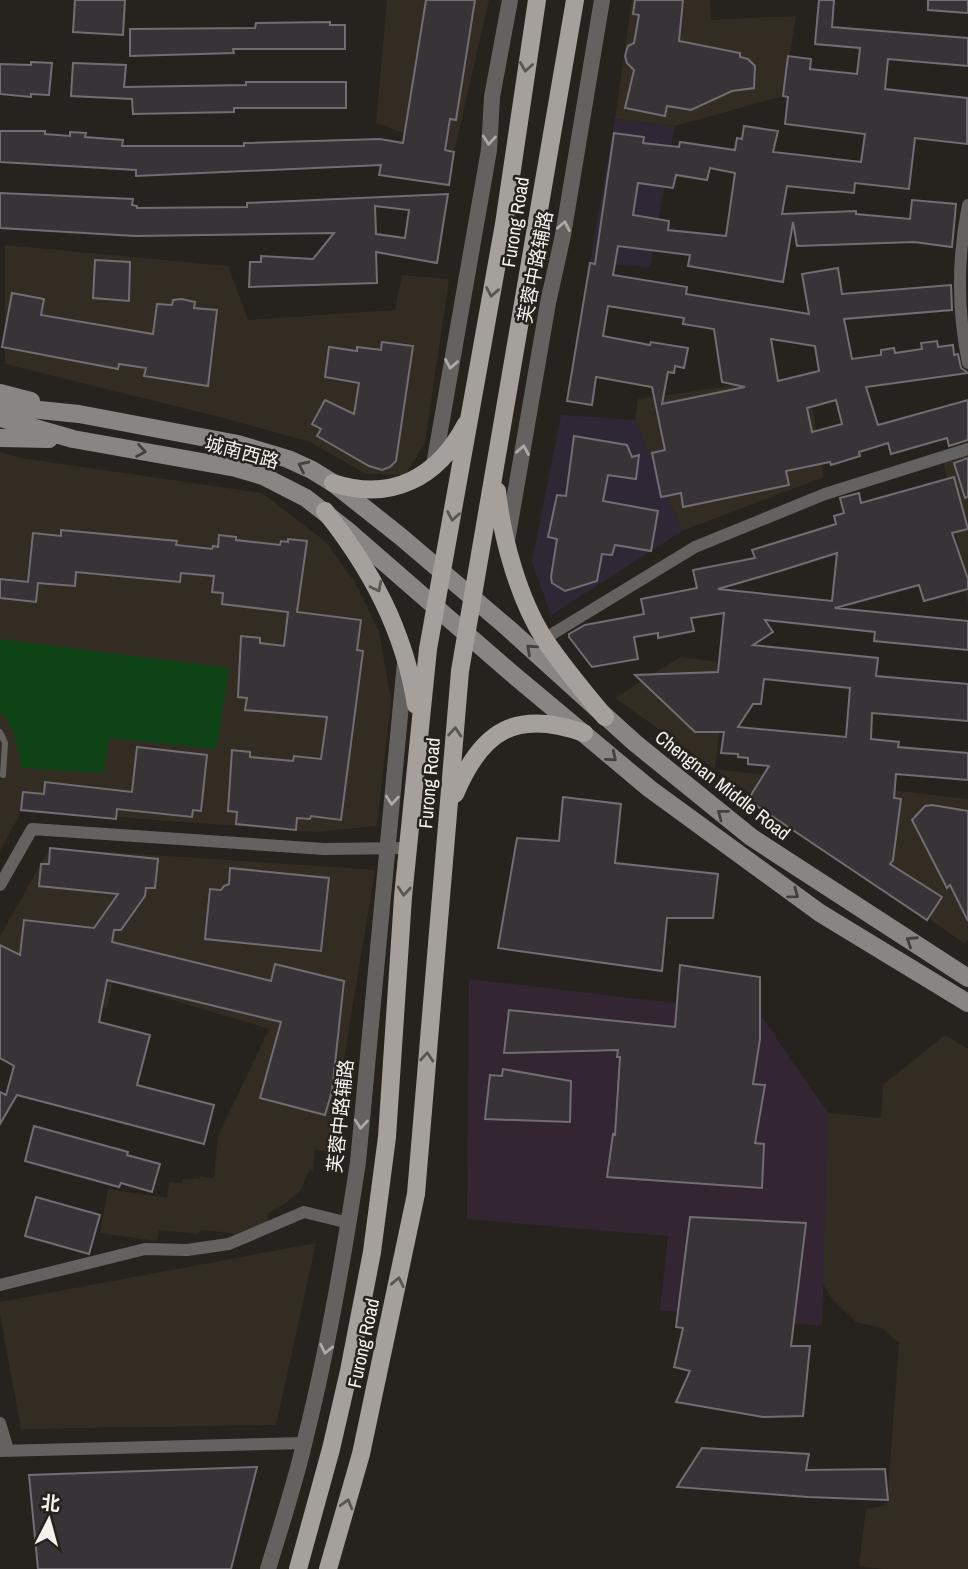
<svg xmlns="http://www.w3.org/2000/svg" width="968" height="1569" viewBox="0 0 968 1569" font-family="'Archivo Narrow','Noto Sans SC',sans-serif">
  <rect width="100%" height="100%" fill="#26231e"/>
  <path fill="#322c22" d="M387 0H489L454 152 376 123Z
    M632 0H710L711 20 796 16 783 96 675 126 615 119Z
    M5 245 228 266 248 320 395 310 402 275 449 279 425 443 405 475 366 474 310 442 223 418 5 364Z
    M807 375 824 477 682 531 635 420 638 399Z
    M968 447V605L943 457Z
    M0 452 21 458 262 493 326 542 356 584 379 631 391 700 377 826 315 832 22 810 0 851Z
    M680 657 727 663 715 769 968 799V941L964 943 715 769 615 698Z
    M50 848 375 870 329 1151 315 1150 313 1171H309L301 1190 285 1204 268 1213 266 1227 258 1238 253 1241H233V1233L200 1230 198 1234 159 1230 157 1241 100 1233 108 1189 167 1198 169 1182 182 1183 183 1179 193 1180V1178L200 1179V1176L214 1178 218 1136 269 1029 113 982 107 1009 0 945V936Z
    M945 1035 968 1049V1569H883L859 1566 866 1509 887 1505 899 1343 882 1328 856 1322 832 1299 817 1274 828 1113 881 1118 883 1085Z
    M316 1243 276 1425 21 1429 0 1315V1302Z"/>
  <path fill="#332632" d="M469 979 759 1013 828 1113 822 1326 660 1310 668 1236 467 1219Z"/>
  <path fill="#302736" d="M615 119 675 126 650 267 590 263Z
    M561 415 635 420 682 531 551 615 532 562Z"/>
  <path fill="#0d4215" d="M0 639 229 668 216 749 109 738 103 773 21 768C18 752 15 722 0 714Z"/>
  <path fill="#373337" stroke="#726d72" stroke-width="2" fill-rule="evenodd" d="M75 0H125L123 35 73 32Z
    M426 0H475L456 120 450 119 445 150 454 152 449 185 379 175 381 165 136 176V170L0 162V131H45V134L70 136V132L86 133 85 137 123 140 122 146H244V143L380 139 403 143Z
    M635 0H683L679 41 740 53V57L748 59 755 66 754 88 732 91 691 110 667 106 665 116 625 108 634 70 627 63 625 56 628 46 634 43 639 15 633 14Z
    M819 0H834L832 27 968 38V66L888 59 885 89 967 98V144L915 138 909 189 855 183 854 193 787 186 782 214 856 211V214L910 219 912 200 956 204 952 247 914 242 797 246 793 222 783 282 688 266 690 255 618 246 613 275 687 287 686 294 809 314 802 274 838 268 842 294 951 285 952 310 844 319 852 359 881 355V350L894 348 895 353 922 349 921 343 937 341 938 347 953 345 954 355 958 354 961 368 968 373 866 387 878 425 968 400V440L949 446 947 438 891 454 888 443 859 452 860 456 831 465 830 462 786 471 789 485 683 507 681 493 661 497 652 453 665 450 652 387 596 377 592 405 567 401 590 263 595 264 614 133 644 137 643 143 679 147 680 142 735 150 737 138 742 139 744 126 778 131 773 152 861 162 865 134 785 124 788 97 783 96 788 56 811 59 810 69 857 74 860 48 815 44ZM710 168 735 173 726 236 668 230 669 221 633 215 638 183 673 188 676 175 707 180ZM608 306 684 318 683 324 714 329 722 382 745 387 662 404 668 372 674 373 675 366 684 368 688 348 651 342 650 345 603 336ZM771 339 815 346 819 371 778 381ZM836 400 842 424 812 432 807 408Z
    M928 0H968V13L928 10Z
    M330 22V25H345V49H233L234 53 130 56V29L255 28 256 23Z
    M31 62 52 63 49 95 31 94V97L0 94V64L31 65Z
    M73 63 126 65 124 87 246 85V82H346V108H234V112L133 114 132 99 71 96Z
    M0 193 133 199 132 205 137 206V208L247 207V203L448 194 437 263 376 252 377 283 249 287 250 262H261V256L313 259 334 233 135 236 0 228ZM375 206 409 210 405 238 376 234Z
    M95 260 130 262 129 301 93 298Z
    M12 293 44 299 41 315 153 334 157 304 172 305 173 300 182 299 195 302 194 308 217 310 208 386 144 376 146 368 119 364 118 369 2 347Z
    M382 342 413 346 396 461 390 467 382 470 369 466 317 436 321 429 312 424 325 400 354 414 359 383 325 377 329 347 357 351V347L381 350Z
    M574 436 627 445 632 457 639 455 636 479 608 475 603 501 658 511 651 551 615 545 612 555 602 554 597 581 565 591 552 583 551 577 557 539 548 537 557 495 566 496Z
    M968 458V497L965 498 954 463Z
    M954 477 968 529 952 533 968 579V589L924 601 919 585 835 608 968 621V650L874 641 875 632 765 620 773 632 753 645 878 658 876 676 968 684V721L872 713 871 739 899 742 898 747 968 753V780L896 774 894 798 901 799 893 860 890 864 942 897 927 920 748 800 769 766 748 764V758L738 757V754L721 753 724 732H695L635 675 718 672 724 613 691 618 694 631 658 638V633L634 637 638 659 592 667 569 637V634L585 625 644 614 641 599 697 588 693 570 755 558 752 550 836 524 834 516 844 513 840 498 859 493 861 503ZM837 553 832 601 718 589 780 571ZM764 679 850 688 846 737 738 727 753 704H761Z
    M61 530 177 541 176 545 212 549 213 546 218 547 219 535 236 537V540L280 545 281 541 288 542V539L307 541 297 612 361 620 357 650 363 651 341 820 311 816 310 819 297 818 296 830 236 824 237 812 228 811 232 750 250 752V757L293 761 294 756 321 759 327 717 245 710 247 698 238 697 241 636 260 638V643L284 646 288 612 222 604 223 593 212 592 214 576 181 573 180 582 76 572 75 586 38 583 36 602 0 598V579L28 582 33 533 61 536Z
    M137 747 207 755 201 811 193 810 192 817 117 809 116 819 21 810 23 792 44 794 45 782 132 792Z
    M563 797 621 804 615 863 718 874 713 918H667L662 971 498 948 517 838 559 841Z
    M932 805 968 811V921L950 885 947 888 912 820 925 806Z
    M50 848 158 859 155 888H146L145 896 121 930H114L112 942 271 981 275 964 344 981 332 1091 325 1115 260 1098 281 1022 107 980 99 1022 150 1035 137 1085 214 1105 204 1144 17 1095 0 1124V1092L6 1095 14 1066 0 1058V945L20 955 24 920 94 928 118 894 39 886 41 864H49Z
    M230 868 329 878 321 951 205 939 210 889 221 890 224 886 229 884Z
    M680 965 760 977V1039L753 1084 765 1085 755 1143 764 1144 762 1188 607 1177 613 1134 615 1135 620 1057H617L618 1050 504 1053 509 1010 675 1027Z
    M503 1069 571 1081 570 1122 485 1119 490 1075 502 1076Z
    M34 1126 128 1152 127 1155 160 1164 152 1192 121 1183 119 1187 25 1161Z
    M36 1197 100 1215 89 1254 25 1236Z
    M690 1217 806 1223 791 1346H810L803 1416 763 1417 676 1402 690 1371 674 1367 683 1328 676 1327Z
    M702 1448 809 1454 806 1470 885 1469 888 1500 808 1497 677 1487Z
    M257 1467 231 1569H38L29 1475Z"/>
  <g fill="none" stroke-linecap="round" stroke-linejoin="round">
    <path stroke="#646260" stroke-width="6" d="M0 732 5 743 3 775"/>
    <path stroke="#646260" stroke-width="12" d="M968 205C957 259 957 309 968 363
      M544 639 695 547 825 494 968 449
      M0 885 32 829 324 849 408 848
      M0 1285 145 1249 187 1250 229 1244 304 1212 349 1223
      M0 1423 8 1450
      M0 1451 305 1443"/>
    <path stroke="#646260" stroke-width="16" d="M434 465 489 150 492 97 510 0
      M507 541 548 303 563 235 602 0
      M268 1569C281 1526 295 1484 305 1440 328 1349 344 1255 358 1162L405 662"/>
    <path stroke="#898582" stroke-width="18" d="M0 393 31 401
      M0 406 79 414 238 444 288 459 312 470 333 483 400 536 508 628 635 743 751 837 968 978
      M0 418 73 439 236 468 263 476 306 498 347 530 509 671 650 789 820 913 968 1003
      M0 438 49 439"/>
    <path stroke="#a5a09c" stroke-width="18" d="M333 483C391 502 438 478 466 424
      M497 491C502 538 519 600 545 640 563 667 584 692 605 717
      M325 511C371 569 404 630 416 705
      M455 794C482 730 516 709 584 733
      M298 1569 331 1449 349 1371 372 1252 387 1137 403 897 428 649 504 224 537 0
      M328 1569 361 1454 416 1194 460 671 575 0"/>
  </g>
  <defs><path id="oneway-chevron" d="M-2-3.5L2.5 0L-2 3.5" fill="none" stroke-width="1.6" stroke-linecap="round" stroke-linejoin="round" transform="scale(1.75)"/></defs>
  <g stroke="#595550">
    <use href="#oneway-chevron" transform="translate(526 67) rotate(99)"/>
    <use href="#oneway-chevron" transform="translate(492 292) rotate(100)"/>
    <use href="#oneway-chevron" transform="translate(453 516) rotate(100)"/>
    <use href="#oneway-chevron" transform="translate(377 587) rotate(63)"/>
    <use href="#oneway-chevron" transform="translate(455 732) rotate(-85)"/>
    <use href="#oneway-chevron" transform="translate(404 891) rotate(95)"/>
    <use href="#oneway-chevron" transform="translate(427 1057) rotate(-85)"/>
    <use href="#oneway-chevron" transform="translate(398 1282) rotate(-78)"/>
    <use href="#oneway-chevron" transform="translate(347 1504) rotate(-74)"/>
  </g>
  <g stroke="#acaaa7">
    <use href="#oneway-chevron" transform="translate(489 140) rotate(95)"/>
    <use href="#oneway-chevron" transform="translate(564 226) rotate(-79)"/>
    <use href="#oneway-chevron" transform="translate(451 364) rotate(100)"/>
    <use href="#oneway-chevron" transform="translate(523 450) rotate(-80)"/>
    <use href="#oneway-chevron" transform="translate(392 800) rotate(95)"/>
    <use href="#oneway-chevron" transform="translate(361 1124) rotate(95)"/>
    <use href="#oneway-chevron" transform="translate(326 1349) rotate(102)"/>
  </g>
  <g stroke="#44403c">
    <use href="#oneway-chevron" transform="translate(141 451) rotate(10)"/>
    <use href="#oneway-chevron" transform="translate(303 466) rotate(-154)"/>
    <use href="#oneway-chevron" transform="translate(531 649) rotate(-138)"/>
    <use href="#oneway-chevron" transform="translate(612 757) rotate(40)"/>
    <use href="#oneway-chevron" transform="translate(722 814) rotate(-142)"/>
    <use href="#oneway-chevron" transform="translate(794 894) rotate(36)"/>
    <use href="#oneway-chevron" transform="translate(911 941) rotate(-147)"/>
  </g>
  <g text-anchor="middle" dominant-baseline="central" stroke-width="5" stroke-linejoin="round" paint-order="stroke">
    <g font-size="19" fill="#f4f2ee" stroke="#26231e">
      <text transform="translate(515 222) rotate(-81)">Furong Road</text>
      <text transform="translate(535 267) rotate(-79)">芙蓉中路辅路</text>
      <text transform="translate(242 452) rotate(15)">城南西路</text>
      <text transform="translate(429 783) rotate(-85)">Furong Road</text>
      <text transform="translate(723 785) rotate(38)">Chengnan Middle Road</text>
      <text transform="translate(340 1116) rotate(-84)">芙蓉中路辅路</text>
      <text transform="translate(363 1343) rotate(-78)">Furong Road</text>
    </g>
  </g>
  <g transform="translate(49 1520) rotate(6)" stroke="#26231e" stroke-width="5" paint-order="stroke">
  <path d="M0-5L12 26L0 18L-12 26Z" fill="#f4f2ee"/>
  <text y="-10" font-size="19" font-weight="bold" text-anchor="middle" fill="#f4f2ee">北</text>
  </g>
</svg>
